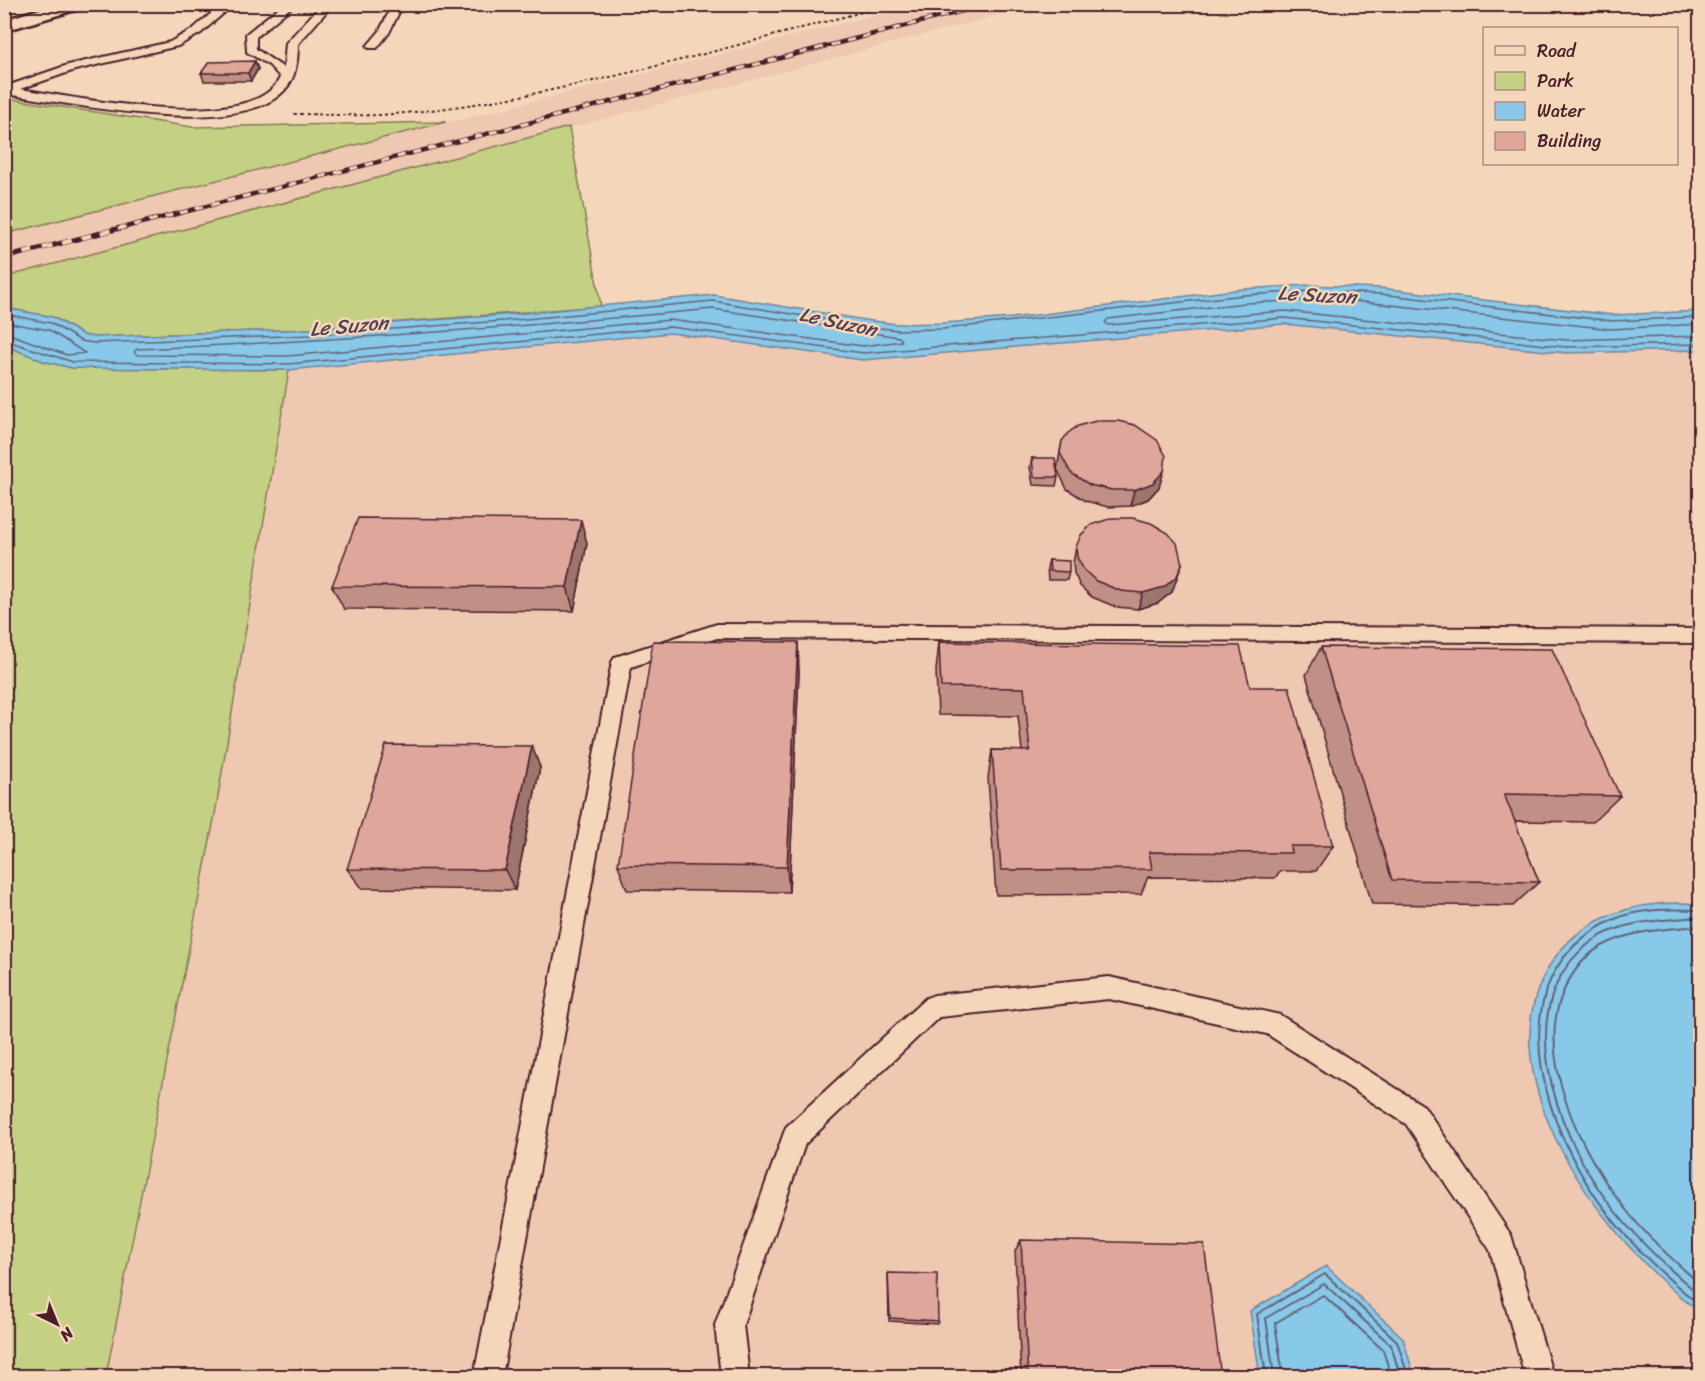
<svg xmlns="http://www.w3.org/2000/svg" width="1705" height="1381" viewBox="0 0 1705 1381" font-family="Sriracha,sans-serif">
  <rect width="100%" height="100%" fill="#f4d7ba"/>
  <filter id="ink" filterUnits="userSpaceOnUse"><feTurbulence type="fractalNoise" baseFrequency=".0167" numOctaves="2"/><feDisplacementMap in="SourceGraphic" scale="12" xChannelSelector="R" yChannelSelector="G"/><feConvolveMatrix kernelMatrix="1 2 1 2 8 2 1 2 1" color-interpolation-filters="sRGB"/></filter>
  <g filter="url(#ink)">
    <path fill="#eec8b1" d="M916 5H1036L5 277 4 234Z
      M1284 324 1566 353 1700 350V1376H105L139 1215 215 814 289 370 671 333 863 360Z"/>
    <path fill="#c4d083" stroke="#877857" stroke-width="1.5" d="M5 98 192 127 446 122 5 234Z
      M569 127 601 306 312 329 94 337 83 335 53 317 5 308V277Z
      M5 345 43 361 72 368 289 370 215 814 106 1376H5Z"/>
    <path fill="#88c8e9" stroke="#6f849d" stroke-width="1.5" d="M1310 285 1380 288 1613 315 1700 311V350L1566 353 1284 324 863 360 671 333 289 370 72 368 43 361 4 345 5 308 53 317 83 335 94 337 312 329 515 314 714 295 865 320 897 324 943 323 1012 318 1243 289Z
      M1681 903 1700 904V1312C1609 1246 1472 1070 1556 956 1585 917 1634 902 1681 903Z
      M1326 1266 1403 1338 1414 1376H1260L1250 1311Z"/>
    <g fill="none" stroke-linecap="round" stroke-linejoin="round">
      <path stroke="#636377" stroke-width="1.5" d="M713 309 899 337 902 341 863 346 670 320 288 356 137 355 134 352 137 349C330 341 521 327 713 309Z
        M4 314 51 323 81 341 94 343 312 335 516 320 713 301 864 326 897 330 943 329 1244 295 1311 291 1380 294 1613 321 1700 317
        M4 322 49 330 85 353 67 355 4 332
        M1700 324 1612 329 1336 299 1245 303 1108 319 1105 322 1108 325 1285 311 1566 340 1700 336
        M4 340 73 362 289 364 670 327 864 353 1284 318 1566 347 1700 344"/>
      <path stroke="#636377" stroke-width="2" d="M1700 910C1672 909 1641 908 1615 919 1508 966 1532 1087 1579 1170 1609 1224 1652 1267 1700 1305
        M1700 917C1666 920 1623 920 1594 940 1506 1001 1556 1132 1607 1201 1634 1237 1666 1267 1700 1295
        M1700 926C1666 929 1633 930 1602 946 1585 955 1572 973 1564 990 1534 1057 1581 1153 1623 1206 1645 1235 1673 1260 1700 1284
        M1266 1376 1257 1314 1325 1274 1397 1341 1408 1376
        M1274 1376 1266 1318 1324 1284 1391 1345 1400 1376
        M1283 1376 1275 1323 1323 1295 1383 1350 1391 1376"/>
      <g stroke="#4a1f2b" stroke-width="4">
        <path id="service" d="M222 4H234L201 33 178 46 75 70 20 89C70 96 257 136 280 77L269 65 247 52 246 34 283 4H295L256 37V49L284 68 286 43 322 4H333L298 44C298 59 296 75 288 86 247 143 66 102 4 94V87L68 65 170 42 193 29Z
          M393 4H403L389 33 377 48H369L367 46 379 32Z
          M717 624 1700 629V643L717 638 631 667 502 1376H474L612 662 615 657Z
          M1109 977 1280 1015 1424 1106 1511 1235 1553 1376H1525L1490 1250 1406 1124 1267 1034 1109 999 939 1017 805 1144 743 1325 749 1376H721L715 1325 786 1127 926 998 934 995Z"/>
      </g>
      <g stroke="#4a1f2b" stroke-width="5">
        <path id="tertiary" d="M56 4H85L82 8 4 31V20Z"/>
      </g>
      <path stroke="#4a1f2b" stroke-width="2" stroke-dasharray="3 3" stroke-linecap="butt" d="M294 114C327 114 361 117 394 114 560 99 732 45 893 4"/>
      <use href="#service" fill="#f4d7ba" fill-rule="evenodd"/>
      <use href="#tertiary" fill="#f4d7ba" fill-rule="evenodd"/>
      <g stroke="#4a1f2b" stroke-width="4.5">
        <path id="rail-far1" d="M118 229 990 4"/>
      </g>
      <g stroke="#4a1f2b" stroke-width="5">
        <path id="rail" d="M4 258 124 227"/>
      </g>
      <use href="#rail-far1" stroke="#f4d7ba" stroke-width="3" stroke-dasharray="8" stroke-linecap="butt"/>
      <use href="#rail" stroke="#f4d7ba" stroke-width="4" stroke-dasharray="10" stroke-linecap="butt"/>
    </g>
    <path fill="#c08f86" stroke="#4a1f2b" stroke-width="1.5" d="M258 69 251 81H204L201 73Z
      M1062 441 1159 487 1148 499 1130 506 1108 507 1086 501 1067 489 1057 469Z
      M1032 458 1058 477 1056 486 1033 485 1030 467Z
      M587 543 574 611 344 609 332 586Z
      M1076 547 1172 592 1158 603 1138 609 1116 607 1092 597 1080 586 1074 573 1073 563Z
      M1049 560 1069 572 1067 580H1048L1047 568Z
      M939 642 1250 687 1333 846 1316 871H1280L1275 878 1148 877 1141 894 996 895 988 778 992 750 1022 751 1018 716 938 715 936 671Z
      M1321 647 1620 796 1593 822 1514 821 1539 882 1513 906 1372 904 1306 675Z
      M799 671 789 892 627 890 618 865Z
      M540 767 515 890 362 888 347 869Z
      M1021 1240 1221 1377H1021L1015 1251Z
      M888 1273 938 1321 937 1324 889 1321Z"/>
    <path fill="#9c746d" stroke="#4a1f2b" stroke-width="1.5" d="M255 61 258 69 251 81 248 73Z
      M1164 471 1159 487 1148 499 1130 506 1134 490Z
      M581 520 587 543 574 611 567 587Z
      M1182 564 1172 592 1158 603 1138 609 1143 593Z
      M798 642 799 671 789 892 787 867Z
      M532 746 540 767 515 890 505 870Z"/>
    <path fill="#dfa69c" stroke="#4a1f2b" stroke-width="1.5" d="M255 61 248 73H201L209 62Z
      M1096 421H1118L1135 425 1157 440 1166 456 1164 471 1153 483 1134 490H1112L1090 485 1071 473 1060 453 1062 441 1068 433 1078 426Z
      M1032 458H1055L1058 477H1034Z
      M358 518 581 520 567 587 332 586Z
      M1112 518H1133L1151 523 1168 533 1177 543 1182 564 1177 576 1164 587 1143 593 1121 591 1096 581 1084 570 1077 557 1076 547 1081 535 1091 525Z
      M1049 560 1069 561V572L1050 571Z
      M653 641 798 642 787 867 618 865Z
      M939 642 1240 646 1250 687H1289L1333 846H1290L1291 853 1149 852 1152 869 1001 870 992 750 1030 751 1024 688 941 687Z
      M1321 647 1552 649 1620 796 1504 794 1539 882 1392 880Z
      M386 745 532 746 505 870 347 869Z
      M1021 1240 1204 1244 1221 1377H1028Z
      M888 1273 937 1274 938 1321 890 1318Z"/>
  </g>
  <g text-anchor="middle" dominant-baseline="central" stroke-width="5" stroke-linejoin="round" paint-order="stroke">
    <g font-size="20" font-style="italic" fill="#564151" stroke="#f4d7ba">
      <text transform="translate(1317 295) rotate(3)">Le Suzon</text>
      <text transform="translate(838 322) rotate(12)">Le Suzon</text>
      <text transform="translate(349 326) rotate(-5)">Le Suzon</text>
    </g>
  </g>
  <rect width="1705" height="1381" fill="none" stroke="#f4d7ba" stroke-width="24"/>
  <rect x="12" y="12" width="1681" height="1357" fill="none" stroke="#4a1f2b" stroke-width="2" filter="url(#ink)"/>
  <rect x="1483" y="27" width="195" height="138" fill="#f4d7ba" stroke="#b08d81" stroke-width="1.5"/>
  <rect x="1495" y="46" width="30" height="9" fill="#f4d7ba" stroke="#b08d81" stroke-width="1.5"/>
  <text x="1537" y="57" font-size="18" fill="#4a1f2b">Road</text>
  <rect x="1495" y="72" width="30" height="18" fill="#c4d083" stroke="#b08d81" stroke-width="1.5"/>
  <text x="1537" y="87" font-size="18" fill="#4a1f2b">Park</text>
  <rect x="1495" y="102" width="30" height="18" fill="#88c8e9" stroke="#b08d81" stroke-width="1.5"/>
  <text x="1537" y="117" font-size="18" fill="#4a1f2b">Water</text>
  <rect x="1495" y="132" width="30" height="18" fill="#dfa69c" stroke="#b08d81" stroke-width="1.5"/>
  <text x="1537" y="147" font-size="18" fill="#4a1f2b">Building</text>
  <g transform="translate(57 1324) rotate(137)" stroke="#f4d7ba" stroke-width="4.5" paint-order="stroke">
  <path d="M0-4.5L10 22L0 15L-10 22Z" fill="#4a1f2b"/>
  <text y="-9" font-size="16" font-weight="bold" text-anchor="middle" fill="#4a1f2b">N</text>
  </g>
</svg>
